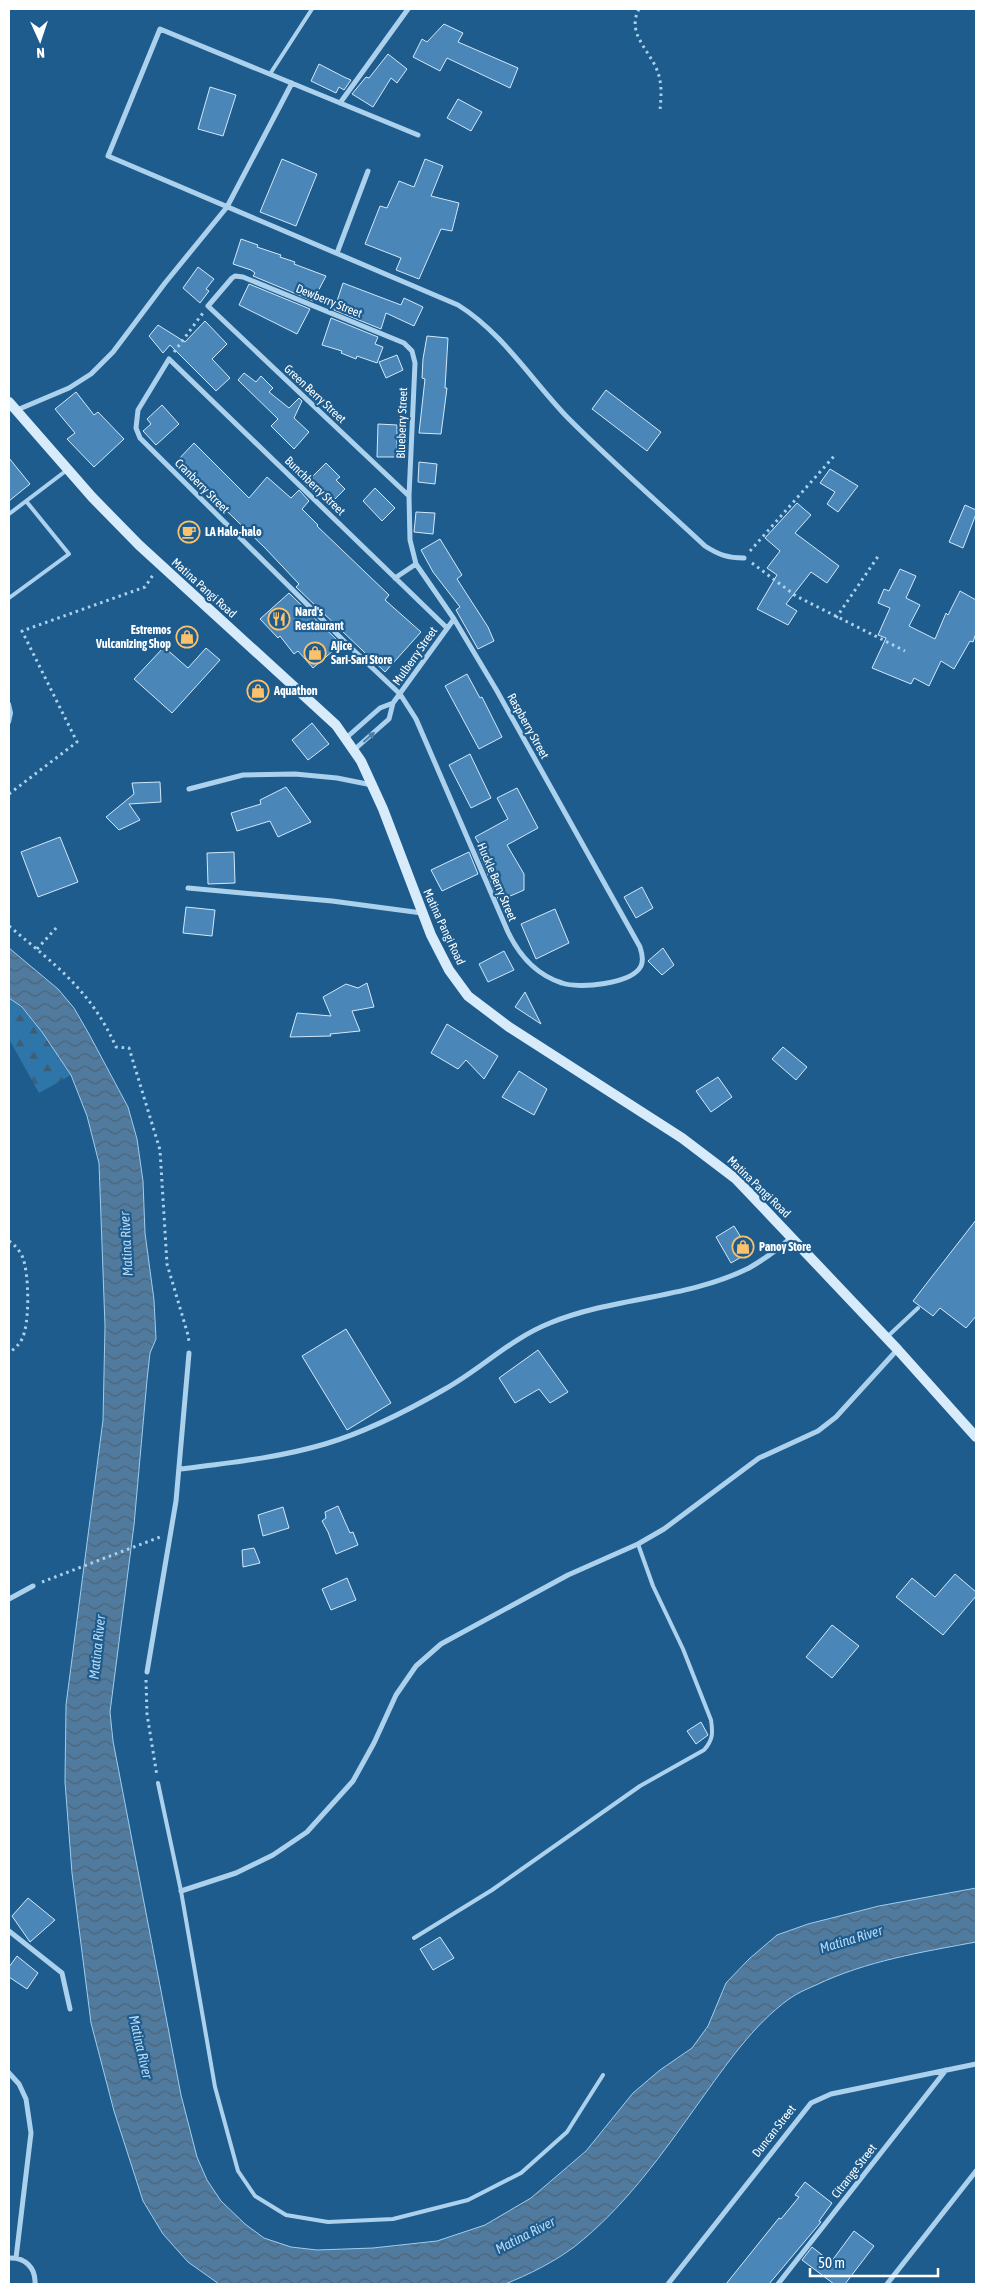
<svg xmlns="http://www.w3.org/2000/svg" width="985" height="2293" viewBox="0 0 985 2293" font-family="'Asap Condensed',sans-serif">
  <defs>
    <pattern id="forest-firs" width="22" height="20" patternUnits="userSpaceOnUse" patternTransform="scale(1.25)"><rect width="22" height="20" fill="#2e75aa"/><path d="M5 1l3.5 6h-7zM16 11l3.5 6h-7z" fill="#3e5e76"/></pattern>
    <pattern id="water-waves" width="16" height="10" patternUnits="userSpaceOnUse" patternTransform="scale(1.25)"><rect width="16" height="10" fill="#507b9f"/><path d="M0 5q4-4 8 0t8 0" fill="none" stroke="#4e6476"/></pattern>
  </defs>
  <rect width="100%" height="100%" fill="#1e5c8e"/>
  <path fill="url(#forest-firs)" d="M9 998C36 1017 53 1047 71 1075L39 1093 9 1039Z"/>
  <path fill="url(#water-waves)" stroke="#9fcdef" d="M9 948 58 989 74 1008 89 1034 128 1107 137 1139 143 1181 145 1233 154 1300 156 1339 150 1353 147 1380 134 1525 110 1712 113 1741 181 2095 197 2157 207 2180 221 2201 245 2224 264 2238 291 2247 317 2250 373 2248 437 2241 485 2225 531 2198 586 2151 633 2093 660 2070 692 2048 708 2026 726 1983 749 1959 777 1935 808 1924 879 1906 976 1888V1942C922 1952 866 1961 816 1985 807 1989 797 1993 789 1999 753 2025 726 2065 700 2101 663 2153 625 2207 574 2247 554 2262 528 2275 505 2284H219L188 2262 163 2234 143 2201 114 2111 91 2023 72 1873 65 1782 66 1705 103 1420 105 1326 99 1163 87 1116 71 1075 42 1032 22 1007 9 998Z"/>
  <path fill="#4a87b8" stroke="#d2e8f9" d="M444 24 463 33 458 42 518 68 510 88 447 58 440 71 413 57 422 39 427 42Z
    M388 54 407 69 397 83 391 78 373 107 352 94 366 77 369 78Z
    M319 64 344 77 351 80 344 90 339 87 336 93 311 81Z
    M210 87 236 95 223 136 198 129Z
    M458 99 482 112 471 131 447 118Z
    M282 159 317 174 296 226 260 212Z
    M425 159 443 166 431 196 459 203 452 231 441 229 419 279 396 270 401 258 365 244 380 206 387 208 399 181 414 187Z
    M241 239 258 245 257 247 281 255 280 257 295 262 294 264 326 276 313 301 253 276 255 273 251 270 233 264Z
    M198 267 214 279 206 289 209 291 200 303 183 288Z
    M343 283 401 305 404 298 423 307 414 326 386 313 381 329 334 310Z
    M249 284 310 309 297 334 239 305Z
    M331 318 378 337 375 344 383 347 377 363 357 356 356 359 341 353 342 351 322 345Z
    M205 321 227 344 212 359 230 378 216 391 170 345 163 353 149 336 158 325 185 342Z
    M427 336 448 338 445 388H447L441 434 419 433 425 379 422 378 423 359Z
    M397 355 403 370 386 378 379 362Z
    M244 373 256 382 261 376 273 388 269 392 289 408 299 398 302 401 294 418 309 432 294 449 271 426 278 419 238 380Z
    M606 390 661 432 647 451 592 409Z
    M76 392 94 415 98 412 124 439 94 467 67 439 75 433 55 409Z
    M162 405 179 424 156 445 143 431 151 424 147 419Z
    M378 424 397 425V457H377Z
    M194 443 249 498 267 477 291 498 299 490 309 501 302 509 318 525 317 526 389 595 385 600 421 632 385 672 296 587 299 584 265 548 176 462Z
    M9 458 30 484 9 501Z
    M419 462 437 464 435 484 418 482Z
    M326 463 340 477 336 480 345 489 334 500 323 488 316 495 305 484Z
    M830 469 858 486 838 512 827 504 835 492 820 483Z
    M375 488 395 508 382 521 363 501Z
    M797 503 811 515 795 533 839 566 827 583 811 572 786 604 797 611 788 625 757 609 777 575 767 568 780 551 765 538Z
    M965 505 976 510V514L963 548 949 542Z
    M416 512 435 513 433 534 414 532Z
    M440 539 462 575 457 579 488 627 494 641 478 649 456 610 460 607 433 572 421 550Z
    M900 569 916 576 906 598 920 605 909 626 935 639 946 613 948 615 960 591 976 600V633L973 642 970 641 954 669 941 661 929 686 914 678 911 684 872 668 886 638 878 635 890 608 878 603 884 589 889 591Z
    M289 593 341 644 313 668 298 651 294 654 280 636 278 638 260 619Z
    M164 647 188 668 206 648 220 660 172 713 134 679Z
    M467 674 480 698 482 697 502 737 479 749 445 686Z
    M312 723 329 744 308 760 292 740Z
    M470 754 491 798 471 808 449 765Z
    M160 782 161 802 129 804 140 820 119 830 106 817 134 794 132 783Z
    M286 787 311 822 278 837 270 821 237 831 231 813 261 804 260 800Z
    M517 788 538 828 507 845 524 874V890L499 901 477 849 481 847 475 837 508 819 497 798Z
    M60 837 78 882 38 897 21 852Z
    M234 852 235 883 208 884 207 853Z
    M469 852 478 874 442 891 431 870Z
    M642 887 653 908 636 918 624 897Z
    M186 907 215 910 212 936 183 933Z
    M555 909 569 943 536 959 521 924Z
    M663 948 674 965 662 975 648 961Z
    M504 951 514 970 488 982 479 964Z
    M367 983 374 1007 352 1011 360 1031 330 1034 331 1036 290 1037 297 1013 331 1016 323 997 346 984 358 988Z
    M525 992 541 1024 515 1007Z
    M447 1024 498 1056 484 1079 466 1060 458 1069 431 1053Z
    M783 1047 807 1067 796 1080 772 1059Z
    M519 1071 547 1089 534 1115 502 1097Z
    M718 1077 732 1097 711 1112 696 1091Z
    M976 1220V1316L966 1328 940 1308 933 1316 913 1301Z
    M734 1226 750 1252 731 1263 716 1237Z
    M346 1329 391 1403 347 1430 302 1356Z
    M538 1350 568 1392 550 1403 539 1389 515 1403 499 1378Z
    M338 1506 350 1533 353 1532 358 1545 336 1554 328 1532 322 1521 326 1518 325 1512Z
    M283 1507 289 1528 263 1536 258 1515Z
    M254 1548 260 1563 243 1567 242 1550Z
    M955 1574 976 1592V1596L943 1635 896 1597 912 1578 935 1597Z
    M347 1578 356 1600 331 1610 322 1589Z
    M832 1625 859 1646 832 1678 806 1657Z
    M701 1722 708 1735 696 1744 687 1731Z
    M28 1898 55 1920 30 1942 12 1916Z
    M440 1937 454 1958 433 1970 420 1949Z
    M17 1956 38 1973 27 1989 9 1977V1967Z
    M805 2182 832 2203 819 2221 821 2222 769 2284H726L779 2218 781 2219 799 2197 795 2195Z
    M854 2231 874 2246 845 2284H834L802 2260 812 2247 831 2262Z"/>
  <g fill="none" stroke-linecap="round" stroke-linejoin="round">
    <path stroke="#acd1ed" stroke-width="3" stroke-dasharray="2.5 4" stroke-linecap="butt" d="M639 9C625 35 653 52 659 76 662 87 661 99 660 110
      M174 352 203 313
      M750 551 835 455
      M752 563 796 596 905 651
      M836 618 879 555
      M9 794 77 742 22 631 145 587 153 575
      M9 926C54 964 91 990 116 1047L129 1048 160 1150 167 1264 188 1335 189 1342
      M37 949 57 927
      M9 1241C15 1245 20 1251 23 1258 29 1275 30 1323 22 1339 19 1345 14 1349 9 1353
      M42 1582 160 1537
      M146 1680 147 1714 157 1776"/>
    <path stroke="#acd1ed" stroke-width="4" d="M270 74 312 9
      M9 514 67 470
      M9 598 69 554 26 501
      M9 704 11 713 9 722
      M887 1337 918 1308
      M158 1783 181 1891 215 2087 238 2171 255 2196 286 2215 328 2222 393 2219 468 2200 521 2173 567 2132 603 2075
      M414 1938 492 1890 640 1786 704 1750C713 1740 713 1733 711 1720L683 1649 653 1586 638 1544"/>
    <path stroke="#acd1ed" stroke-width="5" d="M340 103 408 9
      M418 135 160 29 108 156 458 305C503 333 532 381 569 419 613 463 660 504 705 546 719 555 728 558 744 558
      M337 253 368 171
      M17 410 69 388 91 374 113 352 165 283 227 207 292 83
      M409 496 208 306 232 278 235 276 243 277 404 343 412 351 415 363 409 496 410 540 416 564 454 619 497 691 640 947C642 953 644 960 641 966 632 984 579 989 562 983 537 975 519 955 508 932L416 719 400 694 347 644 140 438 136 428 138 410 169 359 447 628
      M395 578 416 564
      M346 738 380 708 393 703
      M355 749 389 719 393 703 454 619
      M189 789 243 775 295 774 337 778 372 785
      M188 888 332 901 422 913
      M180 1469C228 1463 278 1458 325 1444 366 1432 407 1411 445 1389 481 1369 510 1339 550 1323 613 1297 687 1299 749 1268 765 1259 778 1249 792 1237
      M9 1599 33 1586
      M147 1672 176 1501 189 1353
      M181 1891 236 1873 273 1855 307 1832 353 1781 374 1743 396 1695 416 1666 441 1644 568 1575 638 1544 664 1529 759 1458 818 1431 836 1417 897 1350
      M9 1931 62 1973 70 2009
      M9 2073 19 2084 26 2099 31 2133 16 2258
      M9 2258C25 2257 36 2268 35 2284
      M668 2284 811 2103 831 2094 976 2064
      M778 2284 946 2070
      M887 2284 976 2171"/>
    <path stroke="#d8ebfa" stroke-width="10" d="M9 402 92 497 139 545 336 725 361 761 383 809 431 935 449 970 468 996 509 1027 682 1138 736 1179 898 1350 976 1437"/>
  </g>
  <defs><path id="oneway-solid" d="M-6-.8H1V-3.2L6.5 0L1 3.2V.8H-6Z" transform="scale(1.25)"/></defs>
  <use fill="#497faa" href="#oneway-solid" transform="translate(369 737) rotate(-41)"/>
  <defs>
    <g id="cafe-ring" transform="scale(1.125)"><circle r="9.5" fill="#1e5c8e" stroke="#fcc16b" stroke-width="1.5"/><path d="M-5.5-4.5H6V0H3Q3 3.5 0 3.5H-2.5Q-5.5 3.5-5.5 0ZM3-3.2v2h1.7v-2ZM-6 4.5H4V6H-6Z" fill="#fcc16b"/></g>
    <g id="restaurant-ring" transform="scale(1.125)"><circle r="9.5" fill="#1e5c8e" stroke="#fcc16b" stroke-width="1.5"/><path d="M-5-6h1v4h1v-4h1v4h1v-4h1v5L-1.5 .5V6h-2V.5L-5-1ZM5-6V6H3V1.5H1.5Q1.5-4 5-6Z" fill="#fcc16b"/></g>
    <g id="shop-ring" transform="scale(1.125)"><circle r="9.5" fill="#1e5c8e" stroke="#fcc16b" stroke-width="1.5"/><path d="M-5-2.5h2.3a2.7 3.5 0 0 1 5.4 0H5L5.5 6h-11ZM-1.5-2.5h3a1.5 2.3 0 0 0-3 0Z" fill="#fcc16b"/></g>
  </defs>
  <g fill-rule="evenodd">
    <use href="#cafe-ring" x="189" y="532"/>
    <use href="#restaurant-ring" x="279" y="619"/>
    <use href="#shop-ring" x="187" y="637"/>
    <use href="#shop-ring" x="315" y="653"/>
    <use href="#shop-ring" x="258" y="691"/>
    <use href="#shop-ring" x="743" y="1247"/>
  </g>
  <g text-anchor="middle" dominant-baseline="central" stroke-width="4.5" stroke-linejoin="round" paint-order="stroke">
    <g font-size="12" fill="#fff" stroke="#1e5c8e">
      <text transform="translate(329 301) rotate(22)">Dewberry Street</text>
      <text transform="translate(315 394) rotate(43)">Green Berry Street</text>
      <text transform="translate(402 423) rotate(-88)">Blueberry Street</text>
      <text transform="translate(202 486) rotate(45)">Cranberry Street</text>
      <text transform="translate(315 486) rotate(44)">Bunchberry Street</text>
      <text transform="translate(204 588) rotate(42)">Matina Pangi Road</text>
      <text transform="translate(415 656) rotate(-55)">Mulberry Street</text>
      <text transform="translate(528 726) rotate(61)">Raspberry Street</text>
      <text transform="translate(497 882) rotate(67)">Huckle Berry Street</text>
      <text transform="translate(444 927) rotate(65)">Matina Pangi Road</text>
      <text transform="translate(759 1187) rotate(44)">Matina Pangi Road</text>
      <text transform="translate(774 2131) rotate(-52)">Duncan Street</text>
      <text transform="translate(854 2171) rotate(-52)">Citrange Street</text>
    </g>
    <g font-size="12" font-weight="bold" fill="#fff" stroke="#1e5c8e" text-anchor="start">
      <text x="205" y="532">LA Halo-halo</text>
      <text x="295" y="612">Nard's<tspan x="295" dy="14">Restaurant</tspan></text>
      <text x="171" y="630" text-anchor="end">Estremos<tspan x="171" dy="14">Vulcanizing Shop</tspan></text>
      <text x="331" y="646">Ajice<tspan x="331" dy="14">Sari-Sari Store</tspan></text>
      <text x="274" y="691">Aquathon</text>
      <text x="759" y="1247">Panoy Store</text>
    </g>
    <g font-size="14" font-style="italic" fill="#b8daf4" stroke="#1e5c8e">
      <text transform="translate(126 1244) rotate(-93)">Matina River</text>
      <text transform="translate(97 1647) rotate(-84)">Matina River</text>
      <text transform="translate(851 1939) rotate(-17)">Matina River</text>
      <text transform="translate(141 2047) rotate(77)">Matina River</text>
      <text transform="translate(525 2235) rotate(-27)">Matina River</text>
    </g>
  </g>
  <rect width="985" height="2293" fill="none" stroke="#ffffff" stroke-width="20"/>
  <g transform="translate(40 40) rotate(177)" stroke="#1e5c8e" stroke-width="4" paint-order="stroke">
  <path d="M0-4L9 19L0 12L-9 19Z" fill="#ffffff"/>
  <text y="-8" font-size="14" font-weight="bold" text-anchor="middle" fill="#ffffff">N</text>
  </g>
  <path d="M810 2268v8h128v-8" fill="none" stroke="#ffffff" stroke-width="2.5"/>
  <text x="818" y="2268" font-size="15" fill="#ffffff" stroke="#1e5c8e" stroke-width="4" paint-order="stroke">50 m</text>
</svg>
